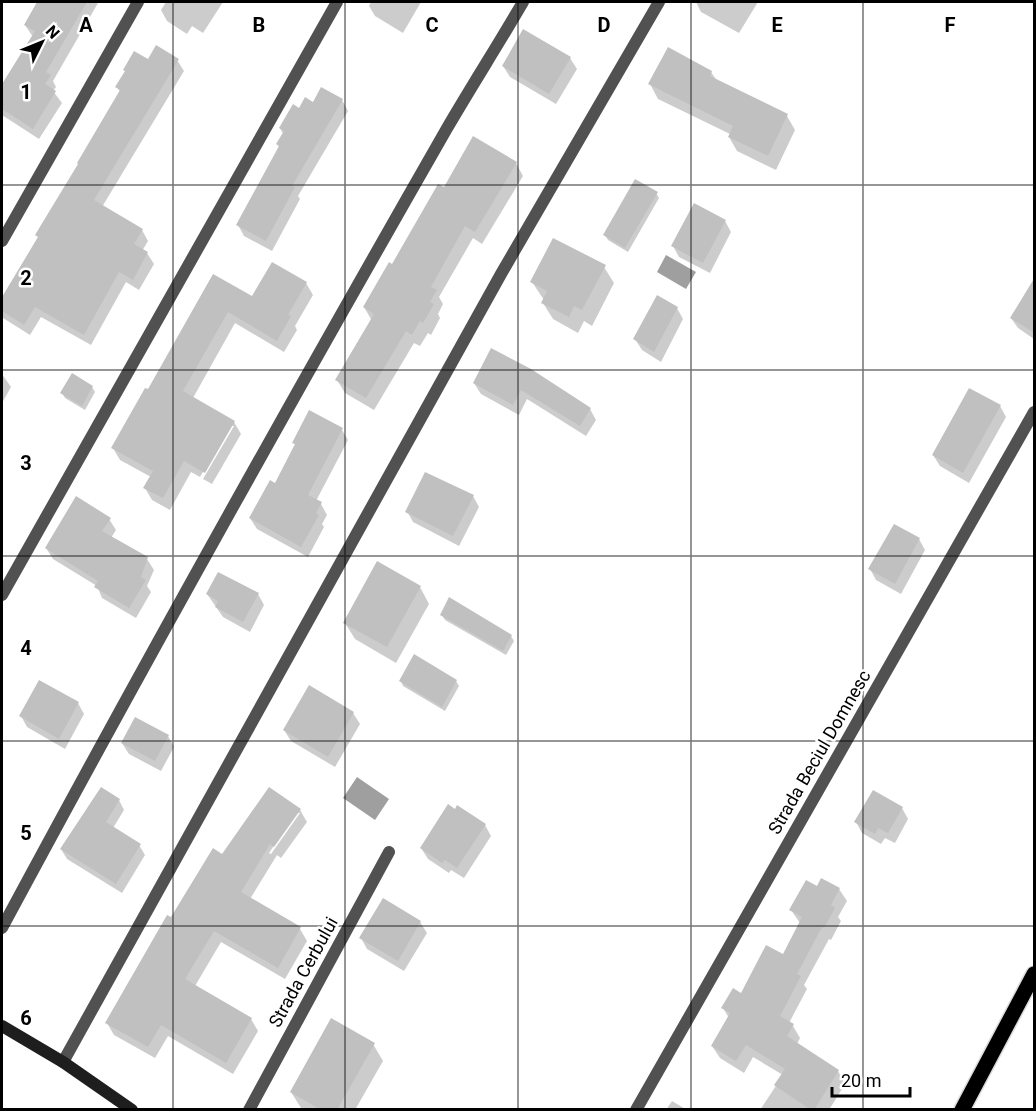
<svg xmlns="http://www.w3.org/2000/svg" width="1036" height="1111" viewBox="0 0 1036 1111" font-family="Roboto,sans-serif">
  <rect width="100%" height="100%" fill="#fff"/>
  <path fill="#9f9f9f" d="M666 255 696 272 686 289 657 272Z
    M357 777 389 799 375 820 343 798Z"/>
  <path fill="#0003" fill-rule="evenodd" d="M39 2H97L98 3 53 81 56 87 53 91 62 103 39 139 2 115V86L33 37 25 25Z
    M166 2H223L203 33 192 26 187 34 167 21 161 10Z
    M371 2H421L403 33 375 16 369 6Z
    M696 2H758L739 33 701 12Z
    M570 58 577 69 556 104 510 77 503 66Z
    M177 60 184 71 102 207 142 230 148 241 142 251 147 253 154 264 139 290 126 282 91 345 41 317 30 335 3 318 2 315V300L121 93 117 87 148 61Z
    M711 72 717 81 787 116 795 130 776 170 737 151 729 137 730 134 658 99 650 84Z
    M342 100 348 111 298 196 300 199 272 251 244 236 238 225 279 147 278 144 283 134 280 128 300 110 314 104Z
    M516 163 523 176 482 244 473 238 439 297 443 304 438 314 440 318 431 335 428 333 420 346 414 343 374 410 345 393 337 380 372 321 364 307 444 189Z
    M656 193 659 198 628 252 608 240 605 235Z
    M725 221 731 232 710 273 679 257 673 246Z
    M604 267 614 283 592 326 584 321 578 333 553 319 543 303 544 300 532 282Z
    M214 276 253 298 306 283 313 295 295 326 297 330 284 352 235 323 193 398 234 422 241 434 212 484 203 479 234 426H230L200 477 191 472 170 510 152 500 145 488 151 477 120 460 113 448 149 391Z
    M1034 280V339L1018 328 1011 318Z
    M677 308 683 319 661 362 642 350 635 339Z
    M492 350 590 409 596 420 586 436 527 399 519 415 481 394 474 383Z
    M2 374 11 387 2 403Z
    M92 387 95 392 85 410 65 398 62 393Z
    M1000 406 1006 417 969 483 940 466 933 455Z
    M342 430 348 440 316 501 321 504 327 515 322 524 324 527 308 557 257 529 250 518 275 485 296 446 294 443Z
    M473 496 479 507 459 546 413 522 407 511Z
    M109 519 116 530 111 538 147 559 154 570 147 586 151 592 136 618 102 598 97 586 53 559 46 548Z
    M919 539 925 550 901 594 876 580 870 569Z
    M420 587 429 604 396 663 355 639 345 623Z
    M207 594H258L264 605 250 632 223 617Z
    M442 615 511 636 514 641 506 655 445 620Z
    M401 681H456L459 686 445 711 403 686Z
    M309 687 353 713 360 724 335 767 291 741 284 730Z
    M78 703 84 714 65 749 27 727 21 716Z
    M168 736 174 747 161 771 129 754 122 743Z
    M119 800 124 810 113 828 139 845 145 855 122 893 67 859 61 849Z
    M902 808 908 819 895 843 885 838 881 844 862 833 856 822Z
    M300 810 307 822 281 858 277 855 250 899 300 929 307 941 285 979 221 942 195 986 251 1019 258 1031 233 1074 168 1036 155 1058 114 1035 107 1023 172 919 223 856ZM296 813H300L271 854 269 853Z
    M485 825 491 836 464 878 451 870 449 873 428 859 421 848Z
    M817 888 839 889 847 901 838 917 841 921 831 940 829 939 804 985 807 989 789 1023 793 1026 800 1038 797 1044 838 1071 845 1084 829 1110H760L783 1075 753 1057 744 1073 720 1058 712 1046 729 1018 723 1008 742 995 783 956 800 923 791 910Z
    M420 922 427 933 404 971 367 949 361 938Z
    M373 1044 383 1061 355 1110 301 1108 291 1092Z
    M672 1101 687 1110H666Z"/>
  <path fill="#c0c0c0" d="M37 2H87L46 72 51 75 45 84 56 91 33 129 2 109V84L35 31 24 25Z
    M523 29 571 57 549 94 502 66Z
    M156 45 179 59 94 200 143 229 134 244 148 252 133 280 119 272 84 335 35 307 24 325 2 311V297L38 237 35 235 78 164 77 163 120 90 115 87 125 71 123 70 134 51 148 59Z
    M668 47 712 71 710 76 788 114 768 156 728 137 733 126 648 84Z
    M321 87 343 99 292 186 295 187 266 241 236 225 279 146 276 144 284 131 279 128 293 104 299 108 305 97 313 102Z
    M473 136 517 162 475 232 465 226 431 287 437 290 430 302 434 304 423 323 420 321 412 335 406 331 366 398 335 380 374 314 363 307 389 262 392 264 438 184 444 187Z
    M635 179 658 192 625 248 603 235Z
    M694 203 726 220 703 263 671 246Z
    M553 238 606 265 582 310 574 306 569 317 541 303 547 291 530 282Z
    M272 262 307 282 288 315 291 316 277 341 228 312 183 391 235 421 205 473 184 461 163 498 143 488 153 471 111 448 145 388 148 389 213 274 252 296Z
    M1035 277V333L1010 318Z
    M657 295 678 307 654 352 633 339Z
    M491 348 531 369 591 408 580 426 521 390 513 405 473 383Z
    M72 373 93 386 82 406 60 393Z
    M969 388 1001 405 963 473 932 455Z
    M309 410 343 428 308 495 322 502 316 513 319 515 301 547 249 518 270 480 275 483 295 444 292 443Z
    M425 472 474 495 453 536 405 512Z
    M76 496 111 518 102 531 148 557 141 577 146 580 129 608 94 587 98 581 45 548Z
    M894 524 920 538 895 584 868 569Z
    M377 561 421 586 387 647 343 623Z
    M218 572 259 593 243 622 215 607 218 601 206 594Z
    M449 597 512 635 503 651 440 615Z
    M414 654 457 680 442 707 399 681Z
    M39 680 79 702 59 739 19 716Z
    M309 685 354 712 328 757 283 730Z
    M135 717 169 735 155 761 121 743Z
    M101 787 120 799 106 822 141 844 116 884 60 849Z
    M269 787 301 809 274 847 270 844 241 892 301 927 278 968 214 931 185 979 252 1018 226 1063 161 1025 148 1047 105 1023 167 915 171 917 213 848 222 854Z
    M873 790 903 807 888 833 878 828 875 834 854 822Z
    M448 804 455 809 457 805 486 824 457 868 445 860 442 863 420 848Z
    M821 878 840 888 831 905 835 908 824 928 822 927 797 974 801 976 780 1016 794 1024 787 1036 839 1070 814 1110H811L774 1085 785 1069 746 1045 736 1061 711 1046 730 1013 721 1008 733 988 741 993 766 945 783 954 802 917 789 910 806 880 817 886Z
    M383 898 421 921 398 961 359 938Z
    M331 1018 375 1043 337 1110H321L290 1092Z"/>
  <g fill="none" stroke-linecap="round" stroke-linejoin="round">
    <g stroke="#dbdbdb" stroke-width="18">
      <path id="primary" d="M962 1110 1034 974"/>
    </g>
    <path stroke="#515151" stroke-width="12" d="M2 241 138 2
      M2 595 337 2
      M2 928C146 660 295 394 446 130 471 87 498 45 523 2
      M63 1062 501 274 659 2
      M249 1110 389 852
      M636 1110 1034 412"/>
    <path stroke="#1e1e1e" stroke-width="12" d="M2 1026 63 1062 132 1110"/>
    <use href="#primary" stroke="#000" stroke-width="15"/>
  </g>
  <path fill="none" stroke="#000" stroke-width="1.5" stroke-opacity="0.55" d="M173 2V1110M345 2V1110M518 2V1110M691 2V1110M863 2V1110M2 185H1034M2 370H1034M2 556H1034M2 741H1034M2 926H1034"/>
  <g text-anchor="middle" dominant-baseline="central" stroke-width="5" stroke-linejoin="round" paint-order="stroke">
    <g font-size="18" fill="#000" stroke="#fff">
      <text transform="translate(819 752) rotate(-60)">Strada Beciul Domnesc</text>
      <text transform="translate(303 972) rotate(-61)">Strada Cerbului</text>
    </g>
  </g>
  <g font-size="20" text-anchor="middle" font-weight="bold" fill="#000" stroke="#fff" stroke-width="5" stroke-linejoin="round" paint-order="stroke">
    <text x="86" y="32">A</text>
    <text x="259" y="32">B</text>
    <text x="432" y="32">C</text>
    <text x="604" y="32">D</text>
    <text x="777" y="32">E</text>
    <text x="950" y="32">F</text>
    <text x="26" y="99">1</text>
    <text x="26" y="285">2</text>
    <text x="26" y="470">3</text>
    <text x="26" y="655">4</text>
    <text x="26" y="840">5</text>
    <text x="26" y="1025">6</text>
  </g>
  <rect width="1036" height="1111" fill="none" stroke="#000000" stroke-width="6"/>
  <g transform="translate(42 42) rotate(47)" stroke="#ffffff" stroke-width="4.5" paint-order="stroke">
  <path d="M0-4.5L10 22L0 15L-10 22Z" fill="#000000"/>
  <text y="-9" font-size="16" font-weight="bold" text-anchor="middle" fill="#000000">N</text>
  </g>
  <path d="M832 1087v9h78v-9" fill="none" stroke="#000000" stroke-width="3"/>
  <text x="841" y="1087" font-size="18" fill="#000000" stroke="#ffffff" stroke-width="4.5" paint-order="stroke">20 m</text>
</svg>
